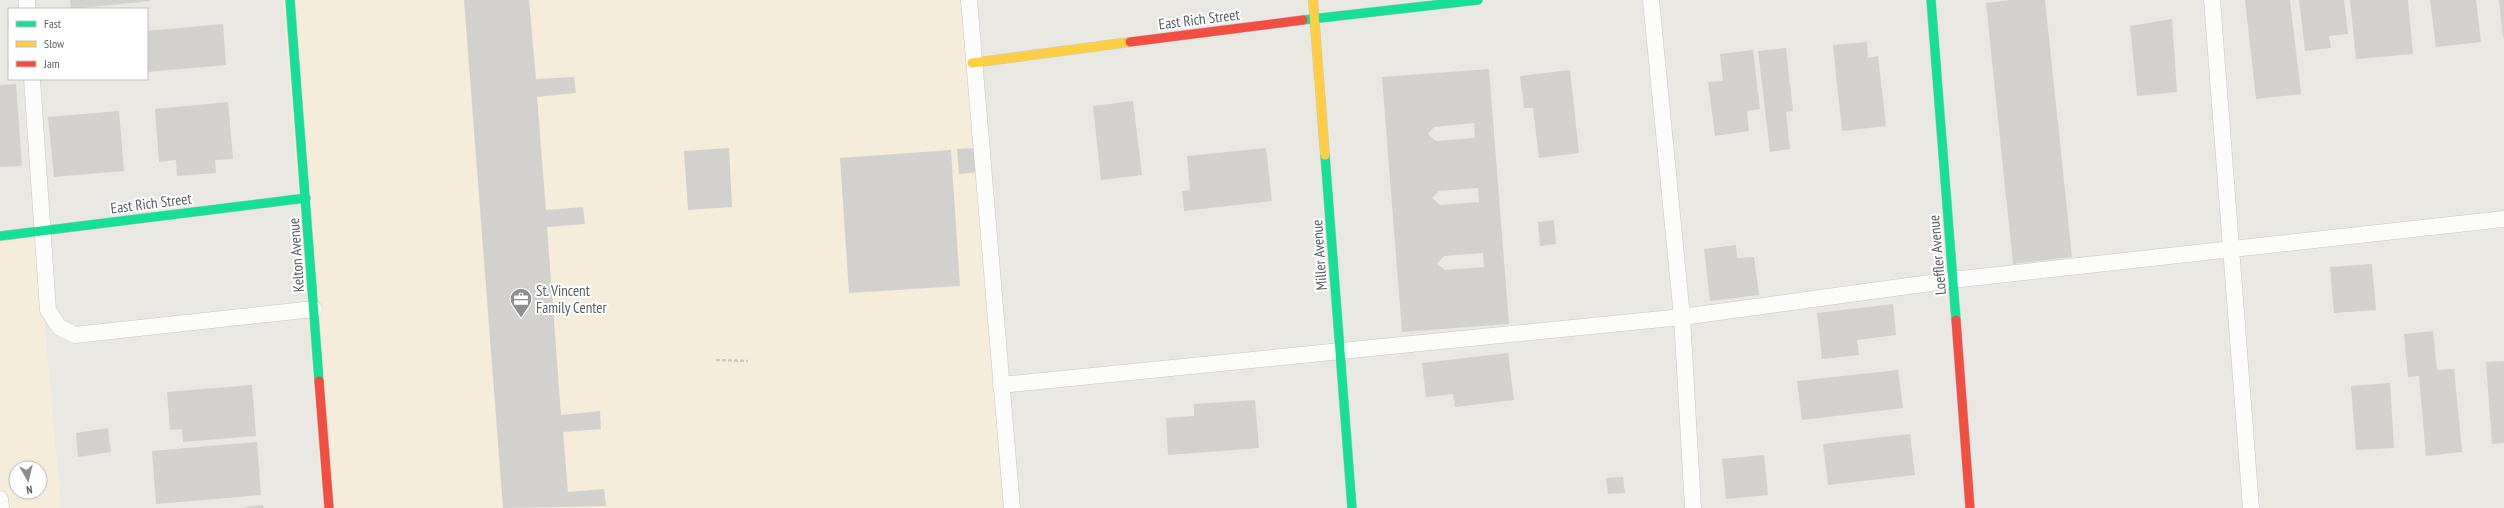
<svg xmlns="http://www.w3.org/2000/svg" width="2504" height="508" viewBox="0 0 2504 508" font-family="'PT Sans Narrow',sans-serif">
  <rect width="100%" height="100%" fill="#eae8e3"/>
  <path fill="#f5edda" fill-rule="evenodd" d="M283 0H963L1003 508H323Z
    M37 237 61 508H0V242ZM16 468H40V492H16Z"/>
  <path fill="#d3d1ce" fill-rule="evenodd" d="M70 0H150V1L71 9Z
    M464 0H529L536 79 574 77 576 93 537 97 546 210 583 207 585 224 547 227 561 415 600 411 601 429 563 432 568 492 604 489 606 506 503 508Z
    M2011 0H2045L2072 257 2013 264 1986 3Z
    M2245 0H2290L2301 94 2256 99Z
    M2299 0H2344L2348 34 2329 36 2331 48 2305 51Z
    M2350 0H2408L2413 54 2356 59Z
    M2430 0H2476L2481 42 2436 47Z
    M2499 0H2504V37H2503Z
    M2172 19 2177 92 2137 96 2130 26Z
    M223 24 226 65 147 72V31Z
    M1867 42 1868 58 1878 56 1886 126 1842 131 1833 45Z
    M1786 48 1793 111 1786 112 1790 149 1770 152 1758 51Z
    M1753 50 1760 109 1747 111 1749 131 1715 136 1708 82 1723 81 1720 54Z
    M1489 69 1509 324 1402 332 1382 77ZM1474 123 1475 138 1436 141 1428 134 1434 127ZM1478 188 1479 202 1440 205 1432 198 1439 191ZM1483 253 1484 267 1445 270 1437 264 1444 256Z
    M1570 70 1579 153 1539 158 1533 108H1524L1520 76Z
    M16 84 22 166 0 167V85Z
    M1133 101 1142 175 1101 180 1093 106Z
    M228 102 233 159 215 160 216 173 177 176 176 160 159 162 155 109Z
    M119 111 124 171 54 177 48 117Z
    M729 148 732 207 688 210 684 151Z
    M978 148 981 172 959 174 957 149Z
    M1266 148 1272 201 1184 211 1182 191 1190 190 1187 156Z
    M951 150 960 286 849 293 840 158Z
    M1554 220 1556 244 1540 246 1538 222Z
    M1736 245 1737 258 1754 257 1759 295 1710 301 1704 249Z
    M2372 264 2376 310 2334 313 2330 267Z
    M1893 304 1896 335 1857 340 1859 355 1822 359 1817 313Z
    M2433 331 2437 370 2454 369 2462 452 2426 456 2419 376 2408 377 2404 334Z
    M1508 353 1514 400 1455 407 1453 394 1426 397 1422 363Z
    M2504 361V443L2492 444 2486 362Z
    M1898 370 1903 408 1802 420 1797 381Z
    M2390 383 2394 448 2356 450 2351 386Z
    M252 385 256 436 183 442 182 429 170 430 167 392Z
    M1255 400 1259 448 1168 455 1166 418 1194 416V404Z
    M108 428 111 452 78 457 76 433Z
    M1910 434 1915 475 1828 485 1823 444Z
    M257 442 261 495 156 504 152 451Z
    M1764 455 1768 495 1726 499 1722 459Z
    M1623 477 1625 493 1608 494 1606 478Z
    M263 505V508H245V507Z"/>
  <g fill="none" stroke-linecap="round" stroke-linejoin="round">
    <g stroke="#c6c6c6" stroke-width="17">
      <path id="lane" d="M27 0V9
        M969 0 1012 508
        M1651 0 1682 317 1693 508
        M2212 0 2251 508
        M32 79 48 310 59 327 75 335 314 309
        M1001 385 1682 317 1952 280 2504 219
        M0 499 1 508"/>
    </g>
    <g stroke="#c7c7c7" stroke-width="10">
      <path id="fast" d="M290 0 319 381
        M1931 0 1956 320
        M1303 20 1478 0
        M1325 155 1352 508
        M0 236 306 198"/>
    </g>
    <g stroke="#c7c7c7" stroke-width="10">
      <path id="slow" d="M1313 0 1325 155
        M972 63 1130 42"/>
    </g>
    <g stroke="#c7c7c7" stroke-width="10">
      <path id="jam" d="M1130 42 1303 20
        M1956 320 1970 508
        M319 381 329 508"/>
    </g>
    <path stroke="#c4cac6" stroke-width="2.5" stroke-dasharray="4 2" stroke-linecap="butt" d="M716 360 748 361"/>
    <use href="#lane" stroke="#fcfcfb" stroke-width="16"/>
    <use href="#fast" stroke="#16e098" stroke-width="9"/>
    <use href="#slow" stroke="#ffcf43" stroke-width="9"/>
    <use href="#jam" stroke="#f24e42" stroke-width="9"/>
  </g>
  <defs>
    <g id="office-pin" transform="scale(1.15)"><path d="M0 17L-7.5 6A9.5 9.5 0 1 1 7.5 6Z" fill="#8c8e8f" stroke="#fff"/><path d="M-6-3h4V-5.5h4V-3h4V5H-6ZM-1-4.5V-3h2v-1.5ZM-6 0V1H6V0Z" fill="#fff"/></g>
  </defs>
  <g fill-rule="evenodd">
    <use href="#office-pin" x="521" y="299"/>
  </g>
  <g text-anchor="middle" dominant-baseline="central" stroke-width="4" stroke-linejoin="round" paint-order="stroke">
    <g font-size="15" fill="#595e62" stroke="#fff">
      <text transform="translate(1199 19) rotate(-7)">East Rich Street</text>
      <text transform="translate(151 203) rotate(-7)">East Rich Street</text>
      <text transform="translate(296 255) rotate(-94)">Kelton Avenue</text>
      <text transform="translate(1319 255) rotate(-94)">Miller Avenue</text>
      <text transform="translate(1937 255) rotate(-95)">Loeffler Avenue</text>
    </g>
    <g font-size="15" fill="#595e62" stroke="#fff" text-anchor="start">
      <text x="536" y="290">St. Vincent<tspan x="536" dy="17">Family Center</tspan></text>
    </g>
  </g>
  <rect x="8" y="8" width="140" height="72" fill="#ffffff" stroke="#bdbfc0"/>
  <rect x="16" y="21" width="20" height="6" fill="#16e098" stroke="#bdbfc0"/>
  <text x="44" y="28" font-size="12" fill="#595e62">Fast</text>
  <rect x="16" y="41" width="20" height="6" fill="#ffcf43" stroke="#bdbfc0"/>
  <text x="44" y="48" font-size="12" fill="#595e62">Slow</text>
  <rect x="16" y="61" width="20" height="6" fill="#f24e42" stroke="#bdbfc0"/>
  <text x="44" y="68" font-size="12" fill="#595e62">Jam</text>
  <g transform="translate(28 480) rotate(172)"><circle r="19" fill="#ffffff" stroke="#bdbfc0"/>
  <path d="M0-3L7 15L0 10L-7 15Z" fill="#8c8e8f"/>
  <text y="-6" font-size="11" font-weight="bold" text-anchor="middle" fill="#595e62">N</text>
  </g>
</svg>
